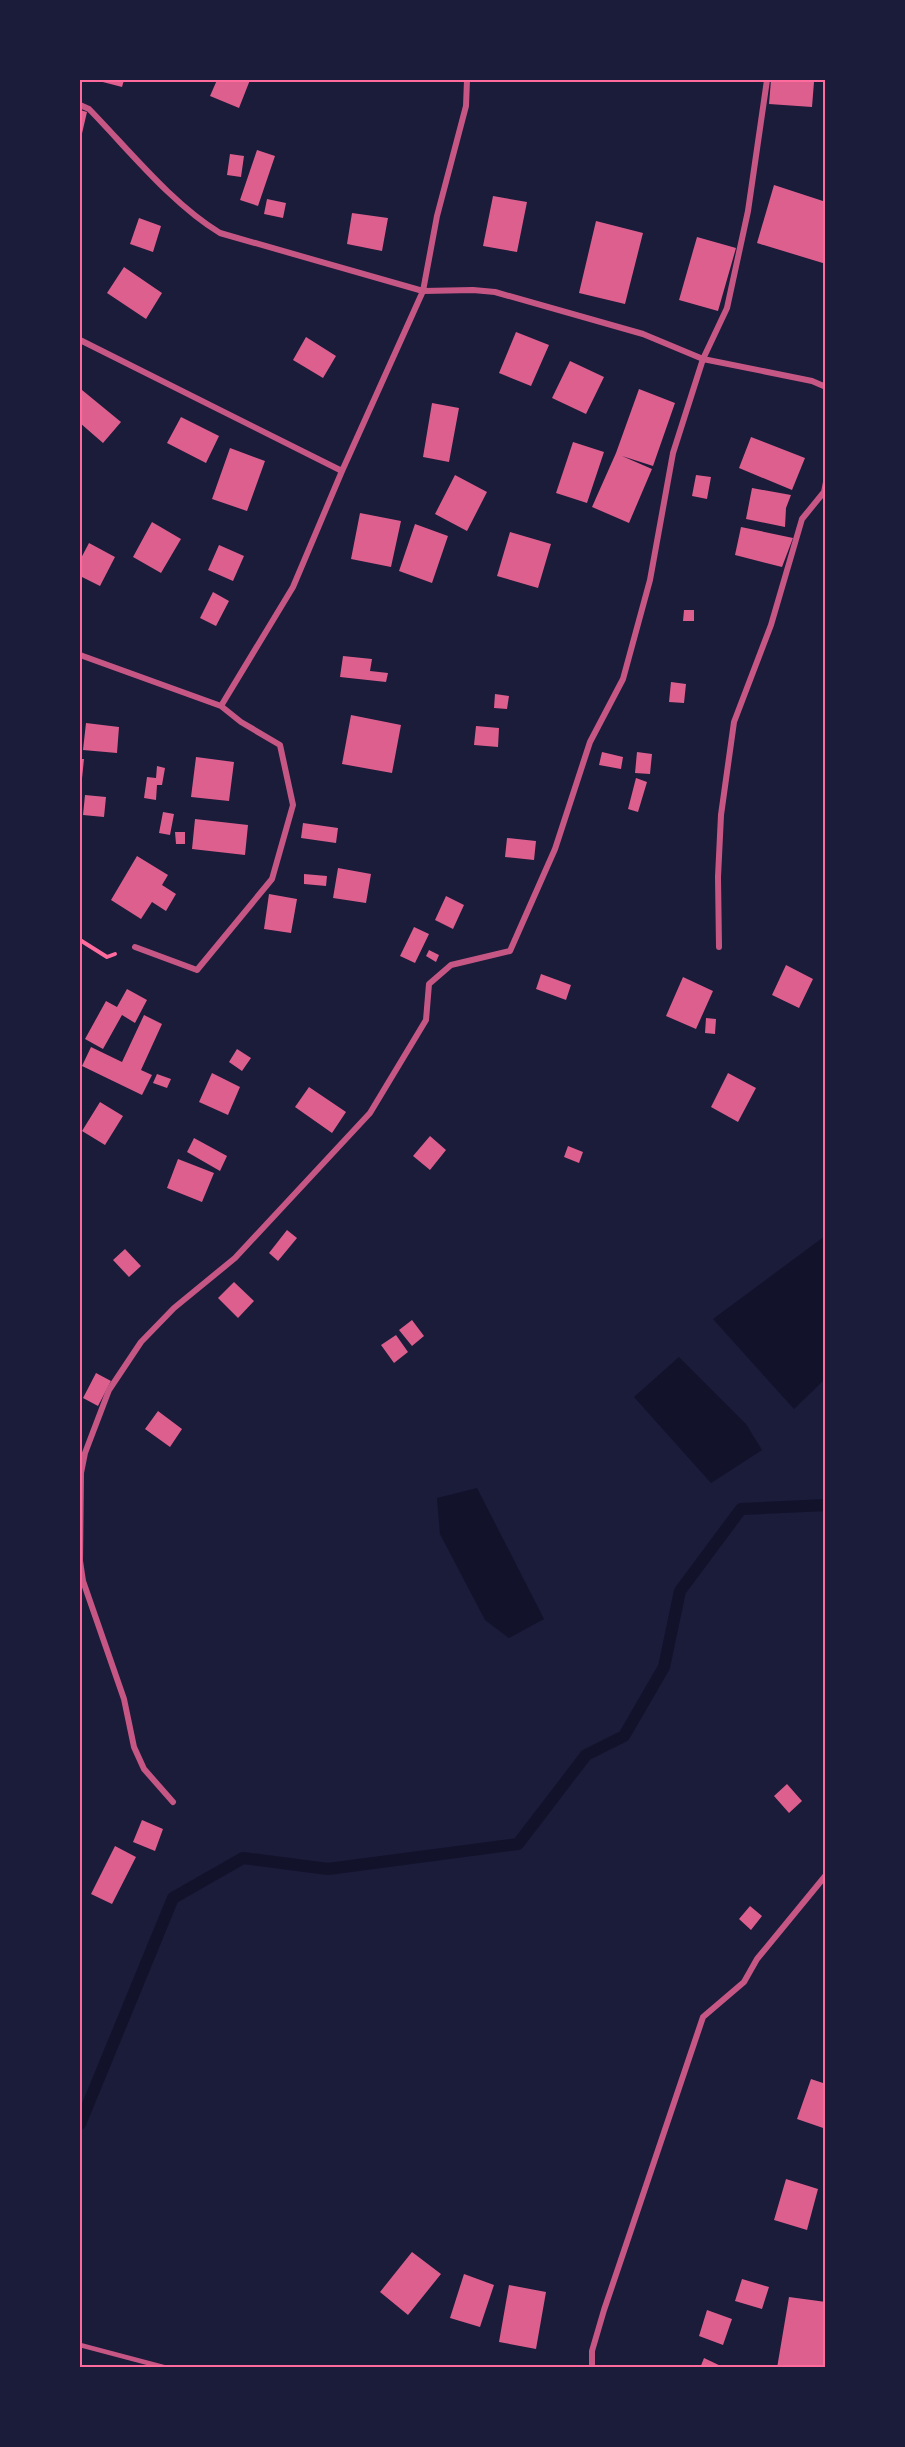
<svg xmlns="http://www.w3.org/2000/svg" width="905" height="2447" viewBox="0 0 905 2447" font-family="'Space Grotesk',sans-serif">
  <rect width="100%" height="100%" fill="#1b1b3a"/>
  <path fill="#12122b" d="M825 1236V1379L794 1409 713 1319Z
    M679 1357 746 1424 762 1450 711 1483 634 1397Z
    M477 1488 544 1619 509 1638 485 1620 440 1534 437 1498Z"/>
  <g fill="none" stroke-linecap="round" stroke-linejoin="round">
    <path stroke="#12122b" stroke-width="12" d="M80 2124 173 1898 243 1858 328 1869 518 1844 586 1755 624 1736 664 1667 680 1591 741 1509 826 1505"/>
  </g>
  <path fill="#dd5f8e" d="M95 80H124L122 87Z
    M217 80H250L239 108 210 96Z
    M771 80 814 82 812 107 769 104Z
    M80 110 87 112 80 142Z
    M257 150 275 156 258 206 240 200Z
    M230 154 244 156 241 177 227 175Z
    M774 185 826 202V264L757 243Z
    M493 196 527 202 517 252 483 246Z
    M267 199 286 203 283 218 264 214Z
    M352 213 388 218 382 251 347 244Z
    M139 218 161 226 153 252 130 244Z
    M596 221 643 233 625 304 579 293Z
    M697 237 736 248 718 311 679 300Z
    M124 267 162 293 146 319 107 293Z
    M516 332 549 345 531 386 499 373Z
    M306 337 336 356 323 378 293 360Z
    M570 361 604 377 586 414 552 398Z
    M639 389 675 403 653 466 622 456 652 469 629 523 592 507 616 453Z
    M82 390 121 422 103 443 80 423V393Z
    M432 403 459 408 449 462 423 457Z
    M181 417 219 436 206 463 167 443Z
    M751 437 805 458 792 490 739 468Z
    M573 442 604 452 587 503 556 493Z
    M230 448 265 461 247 511 212 499Z
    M455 475 487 492 467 531 435 514Z
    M696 475 711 477 707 499 692 496Z
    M752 488 791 495 786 508 785 527 746 519Z
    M360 513 401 521 391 567 351 559Z
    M152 522 181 539 161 573 133 557Z
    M415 524 448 536 432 583 399 571Z
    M741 527 793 538 782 567 735 555Z
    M510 532 551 544 538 588 497 576Z
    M89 543 115 557 100 586 80 576V560Z
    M219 545 244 556 233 581 208 570Z
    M213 592 229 601 216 626 200 618Z
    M684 610H694V621H683Z
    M343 656 372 659 370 671 388 673 386 682 340 677Z
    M671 682 686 684 684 703 669 702Z
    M495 694 509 696 507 709 494 708Z
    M351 715 401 725 392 773 342 764Z
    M86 723 119 727 117 753 83 750Z
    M476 726 499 728 498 747 474 745Z
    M602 752 623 757 621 769 599 765Z
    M637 752 652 754 650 774 635 773Z
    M196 757 234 762 229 801 191 797Z
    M80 759H84L81 788H80Z
    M157 766 165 768 162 785H157L156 800 144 798 147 777 156 778Z
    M636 778 647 782 638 812 628 809Z
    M85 795 106 797 104 817 83 815Z
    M163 812 174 814 170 835 159 833Z
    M195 819 248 825 245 855 192 849Z
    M303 823 338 828 336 843 301 838Z
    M175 832H185V844H176Z
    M507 838 536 841 534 860 505 857Z
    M137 856 168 875 162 885 176 894 166 911 152 902 141 919 111 900Z
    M338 868 371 874 366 903 333 898Z
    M304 874 327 876 326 886 304 884Z
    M269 894 297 899 291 933 264 929Z
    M446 896 464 905 453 929 435 920Z
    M414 927 429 934 415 963 400 956Z
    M429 950 439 955 436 962 426 956Z
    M786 965 813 979 799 1008 772 995Z
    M541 974 571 985 566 1000 536 989Z
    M683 977 713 991 696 1029 666 1016Z
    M127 989 147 1000 135 1023 122 1015 103 1049 85 1039 106 1001 117 1007Z
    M144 1015 162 1024 141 1070 152 1075 142 1095 82 1066 91 1047 122 1062Z
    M706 1018 716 1019 715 1034 705 1033Z
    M237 1049 251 1058 242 1071 229 1062Z
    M212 1073 240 1087 228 1115 199 1102Z
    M728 1073 756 1088 738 1122 711 1107Z
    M157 1074 171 1079 167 1088 153 1083Z
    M309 1087 346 1112 332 1133 295 1107Z
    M100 1102 123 1116 105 1145 82 1131Z
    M430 1136 446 1150 430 1170 413 1156Z
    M194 1138 227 1156 220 1171 187 1152Z
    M568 1146 583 1152 579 1163 564 1157Z
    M178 1159 214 1173 202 1202 167 1188Z
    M287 1230 297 1238 278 1261 269 1253Z
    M125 1249 141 1266 129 1277 113 1260Z
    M234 1282 254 1301 238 1318 218 1298Z
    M412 1320 424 1336 412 1346 399 1330Z
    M396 1335 408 1352 394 1363 381 1345Z
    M96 1373 111 1381 98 1406 83 1398Z
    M158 1411 182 1429 170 1447 145 1429Z
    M787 1784 802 1801 789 1813 774 1796Z
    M142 1820 163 1829 155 1851 133 1842Z
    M115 1846 136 1857 112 1904 91 1894Z
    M750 1906 762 1916 751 1930 739 1919Z
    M811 2079 826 2084V2129L797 2119Z
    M786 2179 818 2189 807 2230 774 2220Z
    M412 2252 441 2274 408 2315 380 2292Z
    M464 2274 494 2285 480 2327 450 2318Z
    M742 2279 769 2287 762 2309 735 2301Z
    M509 2285 546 2292 536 2349 499 2342Z
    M789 2297 826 2302V2368H777Z
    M707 2310 732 2319 723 2345 699 2336Z
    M704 2358 725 2368H700Z"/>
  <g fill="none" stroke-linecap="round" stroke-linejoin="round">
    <path stroke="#ff6b9d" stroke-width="4" d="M80 940 107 957 115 954"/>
    <path stroke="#c65784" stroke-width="4.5" d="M80 2345 167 2368"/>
    <path stroke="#c65784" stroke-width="6" d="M80 105 89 109C129 150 172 204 220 233L423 291 473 290 495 292 643 334 703 359 812 381 826 387
      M80 340 342 471
      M80 655 221 706
      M135 947 197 970 272 879 293 805 280 745 241 722 221 706 293 587 342 471 423 291 437 216 466 106 467 80
      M719 947 718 877 721 815 734 722 771 625 802 519 824 492 826 482
      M173 1802 144 1769 134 1747 124 1699 83 1581 80 1561 81 1473 85 1453 109 1390 141 1342 174 1308 235 1258 370 1113 426 1020 429 984 451 965 510 951 555 849 590 742 623 679 650 580 673 453 703 359 727 308 748 211 767 80
      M592 2368V2351L604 2310 703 2017 744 1982 757 1959 826 1875"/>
  </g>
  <rect width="905" height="2447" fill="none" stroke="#1b1b3a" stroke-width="162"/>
  <rect x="81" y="81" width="743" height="2285" fill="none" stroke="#ff6b9d" stroke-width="2"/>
</svg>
